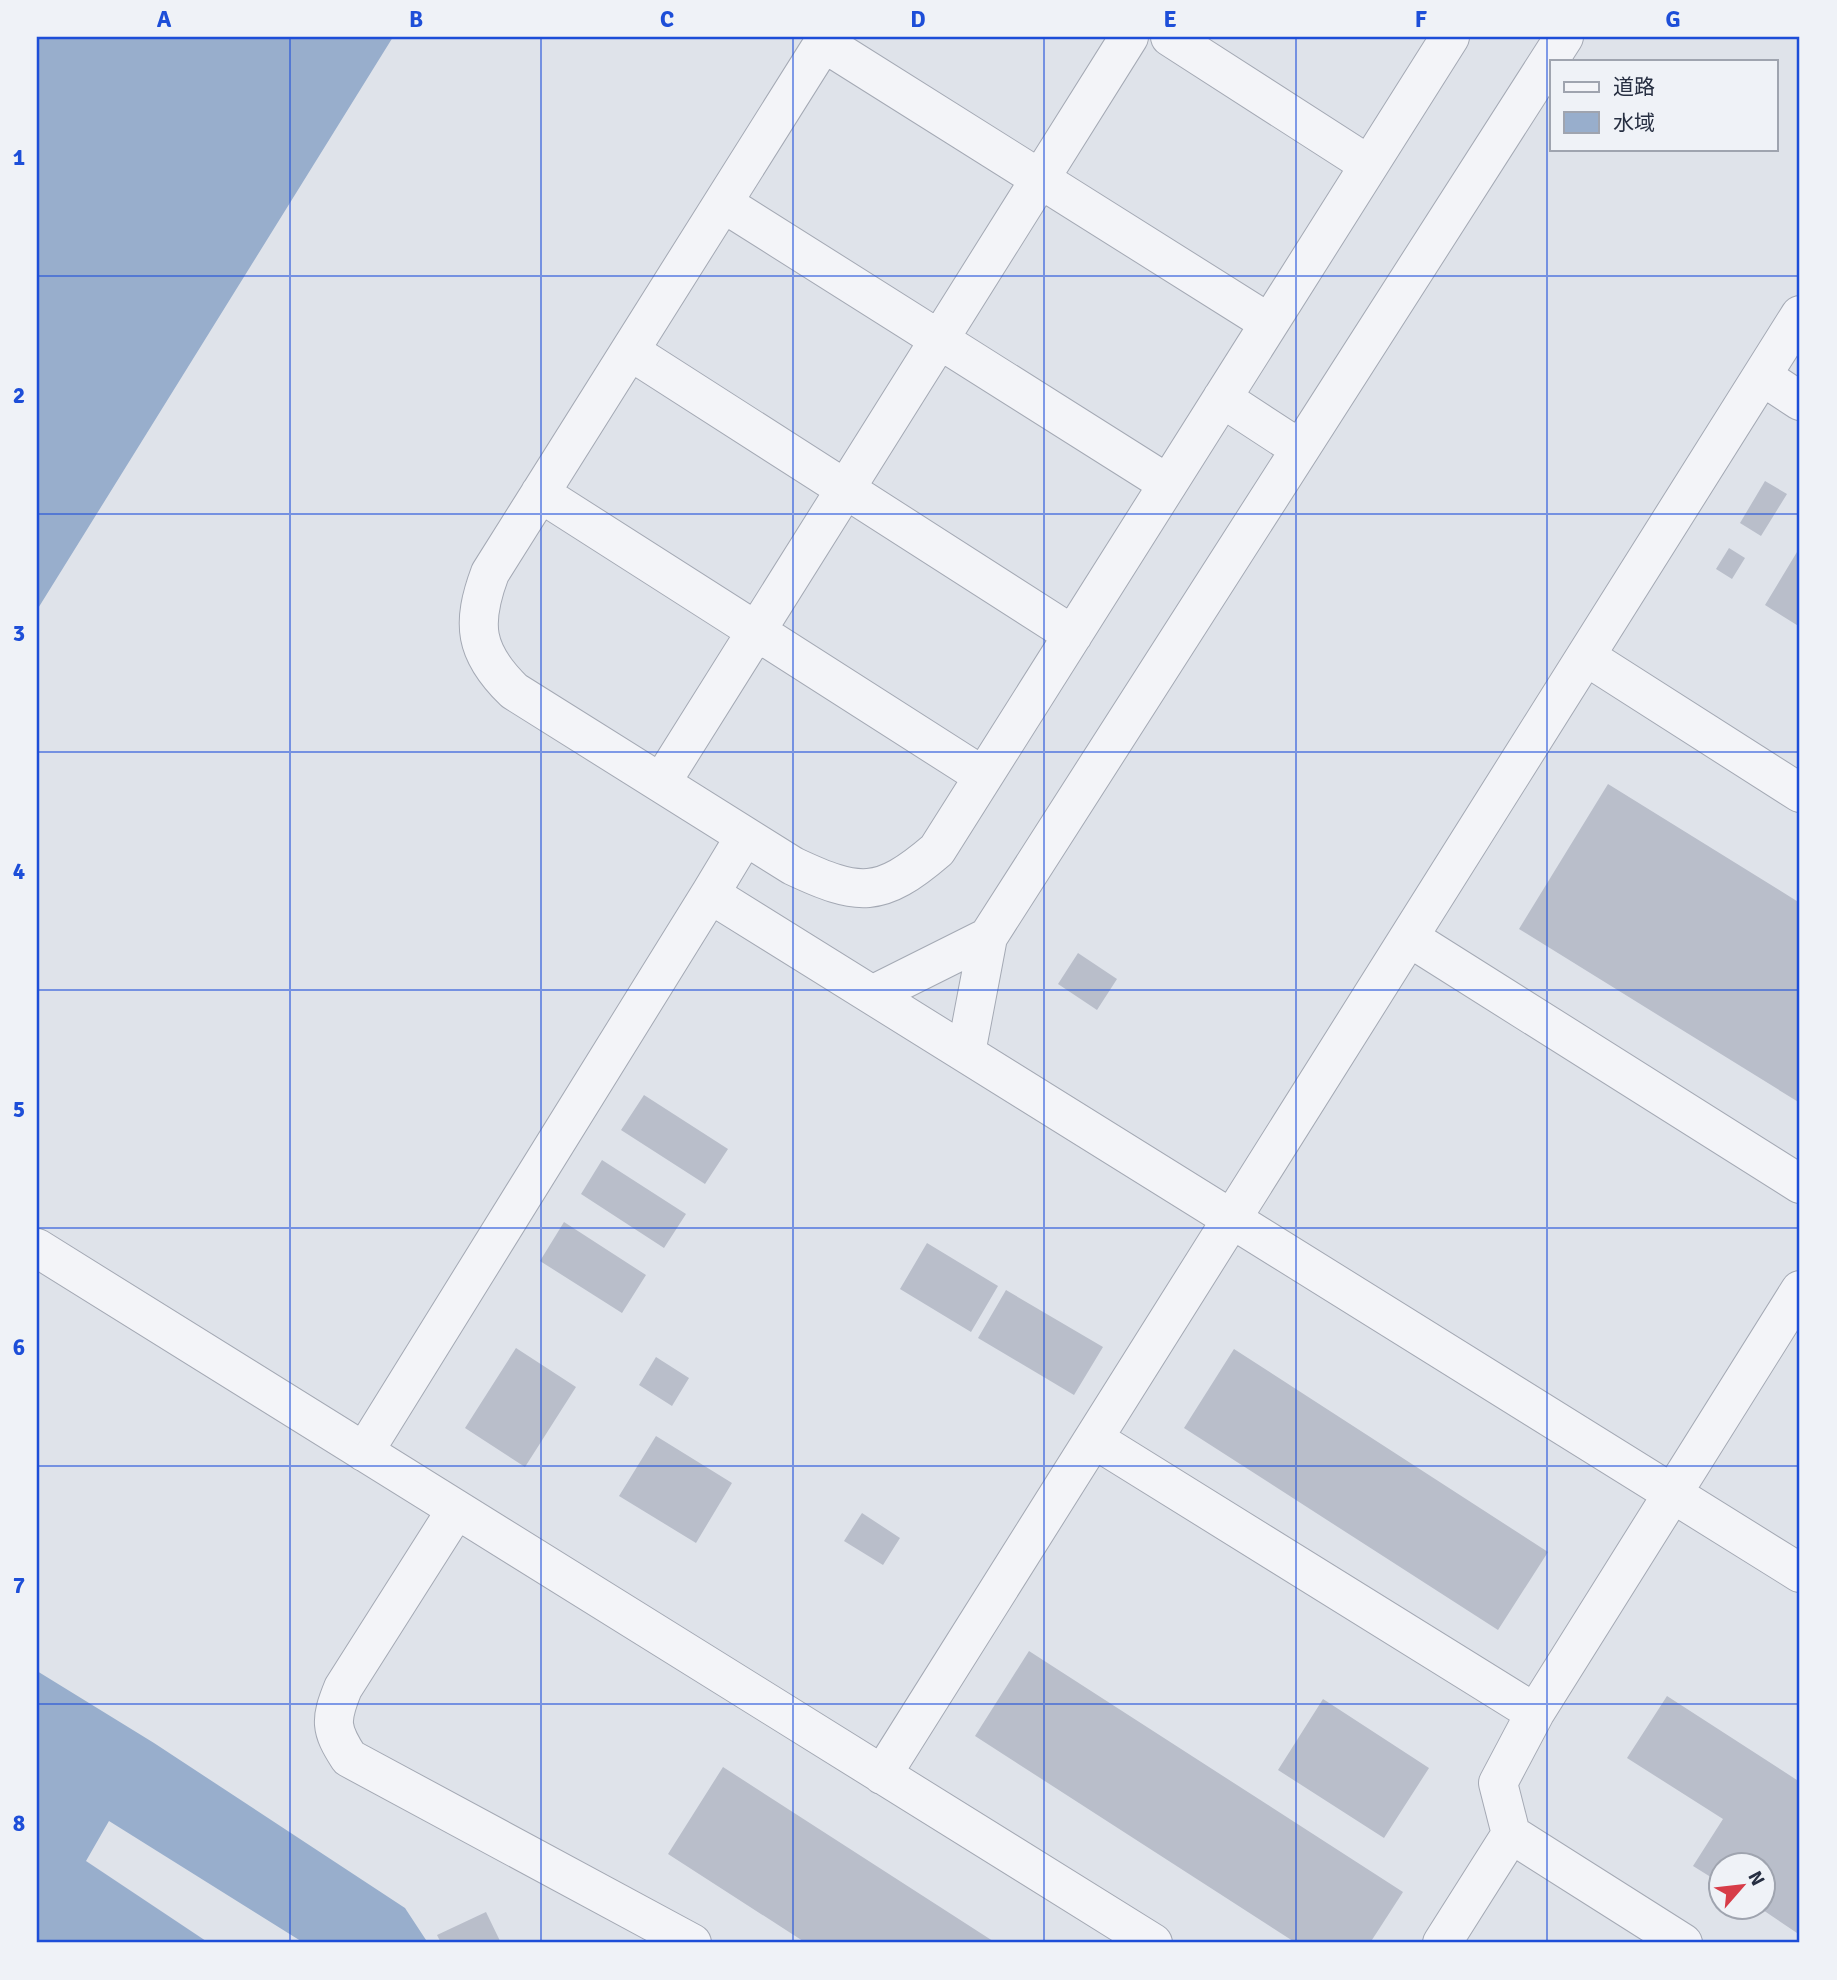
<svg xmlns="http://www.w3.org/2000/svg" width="1837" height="1980" viewBox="0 0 1837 1980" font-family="Signika,'Noto Sans JP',sans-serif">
  <rect width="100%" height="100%" fill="#dfe3ea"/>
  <path fill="#98aecc" d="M37 37H393L37 610Z
    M37 1671 154 1743 405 1908 428 1943H304L109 1821 86 1861 209 1943H37Z"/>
  <path fill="#b9beca" d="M1765 481 1787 494 1761 536 1740 523Z
    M1800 547V627L1765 605Z
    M1729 548 1745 558 1732 579 1716 569Z
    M1608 784 1800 903V1103L1519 929Z
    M1078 953 1117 979 1097 1010 1058 984Z
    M644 1095 728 1149 705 1184 621 1130Z
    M602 1160 686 1214 664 1248 581 1194Z
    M564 1222 646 1275 622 1313 540 1261Z
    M927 1243 998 1286 971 1332 900 1289Z
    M1006 1290 1103 1347 1074 1395 978 1338Z
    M516 1348 576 1387 525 1467 465 1428Z
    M1234 1349 1548 1552 1498 1630 1184 1428Z
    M656 1357 689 1378 672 1406 639 1385Z
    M656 1436 732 1483 696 1543 619 1496Z
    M862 1513 900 1538 883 1565 844 1541Z
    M1029 1651 1403 1892 1370 1943H1296L975 1736Z
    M1667 1696 1800 1782V1935L1757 1906H1764V1864H1722V1884L1693 1866 1723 1819 1627 1758Z
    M1323 1699 1429 1768 1384 1838 1278 1770Z
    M723 1767 996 1943H806L668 1854Z
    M486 1912 501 1943H441L437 1935Z"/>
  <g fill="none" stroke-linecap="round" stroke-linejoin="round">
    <g stroke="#a4a9b4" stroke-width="40">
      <path id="minor" d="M827 37 490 573C471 624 474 652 514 691L793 866C859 897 880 899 937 850L1450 37
        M1170 37 1369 165
        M824 43 1269 323
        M723 203 1168 484
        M630 351 1073 635
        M1762 376 1800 401
        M1222 398 1300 449
        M540 493 983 776
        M1587 657 1800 793
        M661 783 1129 37
        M710 894 745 836
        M1410 938 1800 1184
        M872 995 988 937
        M966 1053 988 937 1564 37
        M37 1248 1153 1943
        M1094 1439 1535 1713
        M364 1452 710 894 1800 1573
        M456 1510 343 1688C330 1720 330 1729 349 1758L692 1943
        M882 1775 1800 315
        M1511 1834 1683 1943
        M1442 1943 1511 1834 1498 1783 1535 1713 1800 1290"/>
    </g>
    <use href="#minor" stroke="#f3f4f8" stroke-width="38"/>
  </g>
  <path fill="none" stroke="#1d4ed8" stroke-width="2" stroke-opacity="0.55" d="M290 37V1943M541 37V1943M793 37V1943M1044 37V1943M1296 37V1943M1547 37V1943M37 276H1800M37 514H1800M37 752H1800M37 990H1800M37 1228H1800M37 1466H1800M37 1704H1800"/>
  <rect width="1837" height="1980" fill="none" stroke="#eff2f7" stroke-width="77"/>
  <rect x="1550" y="60" width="228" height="91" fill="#eff2f7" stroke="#9fa4af" stroke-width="2"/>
  <rect x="1564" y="82" width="35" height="10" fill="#f3f4f8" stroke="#9fa4af" stroke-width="2"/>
  <text x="1613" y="94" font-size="21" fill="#272f42">道路</text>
  <rect x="1564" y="112" width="35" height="21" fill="#98aecc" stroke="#9fa4af" stroke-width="2"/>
  <text x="1613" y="130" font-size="21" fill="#272f42">水域</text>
  <g transform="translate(1742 1886) rotate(62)"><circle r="33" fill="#eff2f7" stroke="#9fa4af" stroke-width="2"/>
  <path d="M0-5L12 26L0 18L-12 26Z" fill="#d73c48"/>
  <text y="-10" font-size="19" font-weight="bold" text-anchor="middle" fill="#272f42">N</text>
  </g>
  <rect x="38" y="38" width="1760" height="1903" fill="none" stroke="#1d4ed8" stroke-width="2.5"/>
  <g font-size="23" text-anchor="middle" font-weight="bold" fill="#1d4ed8">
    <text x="164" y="27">A</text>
    <text x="416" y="27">B</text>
    <text x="667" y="27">C</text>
    <text x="918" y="27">D</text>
    <text x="1170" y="27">E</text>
    <text x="1421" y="27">F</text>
    <text x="1673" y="27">G</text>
    <text x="19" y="165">1</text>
    <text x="19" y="403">2</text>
    <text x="19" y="641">3</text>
    <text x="19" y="879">4</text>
    <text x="19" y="1117">5</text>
    <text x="19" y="1355">6</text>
    <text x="19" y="1593">7</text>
    <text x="19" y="1831">8</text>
  </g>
</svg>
